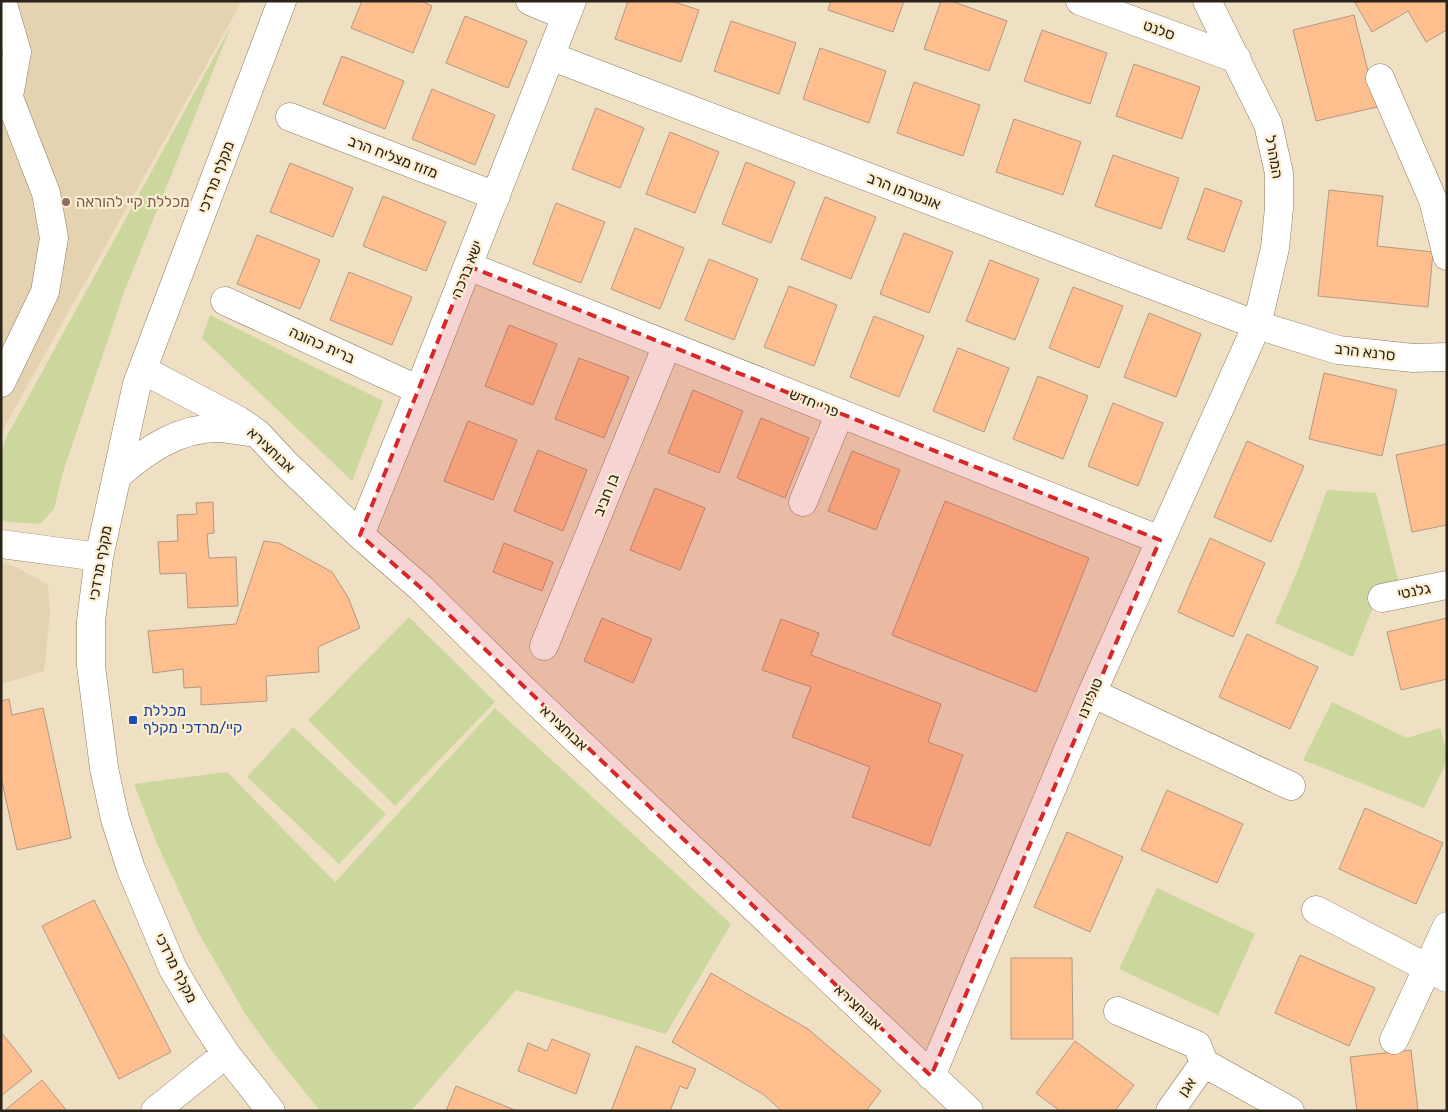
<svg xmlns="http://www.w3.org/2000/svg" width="1448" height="1112" viewBox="0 0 1448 1112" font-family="Rubik,'Noto Sans Hebrew',sans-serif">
  <rect width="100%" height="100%" fill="#efe0c3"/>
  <path fill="#e5d2b0" d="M1 1H242L1 433Z
    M1 562 18 568 48 585 50 613 44 671 1 684Z"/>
  <path fill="#cbd79d" d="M231 26 123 295 63 472 54 509 40 524 1 521V452L7 436Z
    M210 315 383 401 352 481 202 338Z
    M1327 490 1376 493 1399 583 1379 592 1353 657 1275 623 1301 562Z
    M409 617 495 702 395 806 308 720Z
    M1332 702 1407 738 1440 728 1447 752V761L1424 808 1303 760Z
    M495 708 731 924 666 1034 516 990 411 1111H320L275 1055 246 1015 199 934 157 844 134 784 227 772 335 882Z
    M293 727 386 814 339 864 247 777Z
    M1157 888 1255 934 1218 1015 1119 969Z"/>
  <path fill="#febe8e" stroke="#b29885" d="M362 1H421L432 6 413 53 351 28Z
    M628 1H672L699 10 681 62 615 39Z
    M831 1H904L893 32 828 10Z
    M941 1H951L1007 21 989 71 924 49Z
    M1354 1H1447V30L1426 42 1408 11 1372 32Z
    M1354 15 1377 107 1316 121 1293 30Z
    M465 16 527 41 508 88 446 63Z
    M731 21 796 43 779 94 714 71Z
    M1042 30 1107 53 1090 104 1024 81Z
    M820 48 886 71 869 123 803 99Z
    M342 56 404 81 385 129 323 104Z
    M1134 64 1200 87 1182 139 1116 116Z
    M914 82 980 105 963 156 897 133Z
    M432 89 495 115 475 165 412 139Z
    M596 108 644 128 620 188 572 169Z
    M1014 119 1081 142 1063 195 996 172Z
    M670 132 719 152 695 213 646 194Z
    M1113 155 1179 178 1161 229 1095 206Z
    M746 162 795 182 771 243 722 224Z
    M290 163 353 188 333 237 270 212Z
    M1205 188 1242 201 1224 252 1187 239Z
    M1329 190 1383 196 1377 246 1433 252 1428 307 1318 296Z
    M383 196 446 222 426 271 363 246Z
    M825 197 876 217 851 279 801 259Z
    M556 203 605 222 581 283 533 264Z
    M635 228 684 248 660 309 611 289Z
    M904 233 953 252 929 313 880 294Z
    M257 235 320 260 300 309 237 284Z
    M709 259 758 279 734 340 685 320Z
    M990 260 1039 279 1015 340 966 321Z
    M349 272 412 297 392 345 330 320Z
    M789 286 837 305 814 366 764 347Z
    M1073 287 1123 306 1099 368 1049 348Z
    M1149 313 1201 334 1176 397 1124 377Z
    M874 316 924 336 899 397 850 377Z
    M509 325 557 344 533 405 485 386Z
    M958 348 1009 368 984 432 933 411Z
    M579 358 629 377 604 438 555 419Z
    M1324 373 1397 390 1382 456 1309 439Z
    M1038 376 1088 396 1063 459 1013 439Z
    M693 390 743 411 719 473 668 453Z
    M1113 403 1163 423 1138 486 1088 466Z
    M761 418 809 438 785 498 737 478Z
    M468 421 517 440 493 500 444 481Z
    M1247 441 1304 466 1271 542 1214 517Z
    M1447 444V525L1412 532 1396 455Z
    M538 450 587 470 563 531 514 511Z
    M852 451 900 470 876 530 828 511Z
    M655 488 705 508 680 570 630 550Z
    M945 501 1089 558 1036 692 892 635Z
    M213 502 214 533 207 534 209 558 236 557 238 606 188 608 186 573 160 574 158 542 178 541 177 515 197 514 196 503Z
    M1210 538 1265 563 1233 637 1178 612Z
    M264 541 279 543 332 572 348 597 360 628 318 647 319 672 266 676 267 701 201 705V687L184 688 183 669 153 673 148 631 236 624Z
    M504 543 553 562 542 591 493 572Z
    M602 618 652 639 633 683 584 661Z
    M1447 618V679L1401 690 1387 632Z
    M781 619 819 633 811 655 941 704 928 742 963 755 930 846 852 817 870 767 792 737 811 687 762 670Z
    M1247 634 1318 667 1290 729 1219 697Z
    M9 699 12 715 43 708 71 838 17 850 1 777V701Z
    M1167 790 1243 824 1217 883 1141 850Z
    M1365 808 1443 843 1416 904 1339 869Z
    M1067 832 1123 857 1090 932 1034 907Z
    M94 900 171 1052 119 1079 42 926Z
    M1300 955 1375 988 1349 1046 1275 1013Z
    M1011 958H1072L1073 1039H1011Z
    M711 973 808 1029 881 1091 866 1111H782L763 1094 672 1042Z
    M1 1032 32 1071 1 1096Z
    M552 1039 590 1054 576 1094 518 1071 528 1043 547 1051Z
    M1075 1041 1134 1085 1115 1111H1060L1036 1093Z
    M636 1046 696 1069 687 1089 680 1086 670 1111H611Z
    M1411 1050 1418 1111H1357L1350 1057Z
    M42 1080 67 1111H4Z
    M456 1086 517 1111H446Z"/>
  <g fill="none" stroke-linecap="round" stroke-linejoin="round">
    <g stroke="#8b7d63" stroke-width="29">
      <path id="minor" d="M2 1 17 52 9 96
        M530 1 566 16
        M1080 1 1237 59
        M550 56 1257 325 1338 350 1413 358 1447 357
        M1 77 46 193 54 238 45 292 1 383
        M1380 78 1433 200 1447 256
        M290 117 496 196
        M468 266 1160 540
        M225 301 419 390
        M143 370 238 420 258 434 285 463 360 535 421 588 524 690 969 1111
        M117 476C146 450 181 426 222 428 231 429 240 431 249 432
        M803 502 840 413
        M360 535 419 390 572 1
        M1 544 99 557
        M1382 598 1447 585
        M544 646 667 345
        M1092 693 1291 786
        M1316 910 1447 978
        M1118 1011 1197 1045 1204 1063 1290 1111
        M1394 1040 1447 926
        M931 1076 1092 693 1257 325 1275 248 1279 208V173L1268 124 1207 1
        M155 1111 226 1054
        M271 1111 226 1054 198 1011 173 969 131 869 115 819 104 768 91 666V621L99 557 137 384 282 1
        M1170 1111 1204 1063"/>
    </g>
    <use href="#minor" stroke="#fff" stroke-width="28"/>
  </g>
  <path fill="#d62828" fill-opacity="0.2" stroke="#d62828" stroke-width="4" stroke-dasharray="10 6" stroke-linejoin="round" d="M468 266 1160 540 931 1076 421 588 360 535Z"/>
  <circle fill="#8d6e63" stroke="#fcedd0" stroke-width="2" cx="66" cy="202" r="5"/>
  <rect fill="#1a4fb4" stroke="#fcedd0" stroke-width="2" x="128" y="715" width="10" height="10" rx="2.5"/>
  <g text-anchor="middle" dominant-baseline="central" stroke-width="4.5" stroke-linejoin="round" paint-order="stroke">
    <g font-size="15" fill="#292319" stroke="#fcedd0">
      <text transform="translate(1159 30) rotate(20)">סלנט</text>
      <text transform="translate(393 157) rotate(21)">מזוז מצליח הרב</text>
      <text transform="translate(1274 157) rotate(80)">המהרל</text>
      <text transform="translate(216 177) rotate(-69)">מקלף מרדכי</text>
      <text transform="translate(904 191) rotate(21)">אונטרמן הרב</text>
      <text transform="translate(467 269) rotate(-68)">ישא ברכה</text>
      <text transform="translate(322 345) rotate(24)">ברית כהונה</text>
      <text transform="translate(1365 352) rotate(7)">סרנא הרב</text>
      <text transform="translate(814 403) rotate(22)">פרי חדש</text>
      <text transform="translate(271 450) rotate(43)">אבוחצירא</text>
      <text transform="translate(606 495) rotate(-68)">בן חביב</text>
      <text transform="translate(100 563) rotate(-80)">מקלף מרדכי</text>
      <text transform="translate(1414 591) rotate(-11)">גלנטי</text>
      <text transform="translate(1090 698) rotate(-67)">טולידנו</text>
      <text transform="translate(564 728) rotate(43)">אבוחצירא</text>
      <text transform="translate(176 968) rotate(63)">מקלף מרדכי</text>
      <text transform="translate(858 1007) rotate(43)">אבוחצירא</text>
      <text transform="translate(1187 1087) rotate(-55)">אגן</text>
    </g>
    <g font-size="15" fill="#785e54" stroke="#fcedd0" text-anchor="start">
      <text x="76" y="202">מכללת קיי להוראה</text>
    </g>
    <g font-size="15" fill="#164399" stroke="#fcedd0" text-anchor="start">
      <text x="143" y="711">מכללת<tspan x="143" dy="17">קיי/מרדכי מקלף</tspan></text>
    </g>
  </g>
  <rect width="1448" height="1112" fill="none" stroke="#292319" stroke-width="5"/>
</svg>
